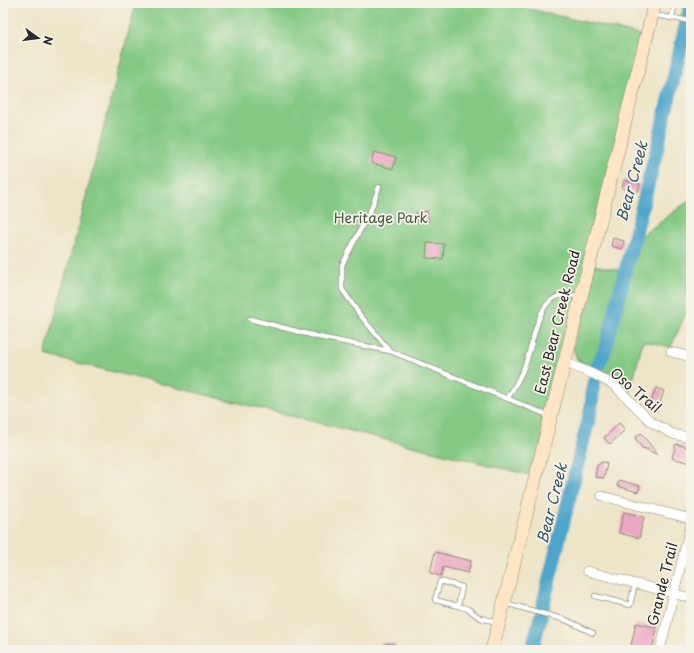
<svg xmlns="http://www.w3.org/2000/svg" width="694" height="653" viewBox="0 0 694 653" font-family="'Playpen Sans',sans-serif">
  <rect width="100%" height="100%" fill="#f7f3e8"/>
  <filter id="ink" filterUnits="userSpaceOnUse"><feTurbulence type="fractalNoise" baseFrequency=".025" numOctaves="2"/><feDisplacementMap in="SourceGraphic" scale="8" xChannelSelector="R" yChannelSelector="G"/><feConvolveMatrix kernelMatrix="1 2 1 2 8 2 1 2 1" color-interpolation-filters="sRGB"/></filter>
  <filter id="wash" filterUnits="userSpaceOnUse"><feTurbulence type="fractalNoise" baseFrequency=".012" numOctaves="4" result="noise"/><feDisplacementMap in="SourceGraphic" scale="16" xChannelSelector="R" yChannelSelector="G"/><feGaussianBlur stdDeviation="0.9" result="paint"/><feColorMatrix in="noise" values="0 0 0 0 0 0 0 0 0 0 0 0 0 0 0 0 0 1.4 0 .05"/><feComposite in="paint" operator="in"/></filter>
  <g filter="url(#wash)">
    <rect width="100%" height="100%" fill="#eee5c8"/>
    <path fill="#83c984" stroke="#577a58" d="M136 3H504L649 37 537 477 45 355Z
      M691 199V310L685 315 671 347 643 341 630 392 611 374 578 361 573 349 594 265 625 271 637 239Z"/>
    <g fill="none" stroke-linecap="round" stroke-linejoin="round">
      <path stroke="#4da5ca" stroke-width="14" d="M598 365 605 350 658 145 691 3
        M542 609 591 409 594 381
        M532 650 541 615"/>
    </g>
    <g id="blocks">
      <path fill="#eaa7c1" d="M374 152 396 157 393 169 371 163Z
        M624 180 640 184 638 192 622 188Z
        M427 211 429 221 418 223 416 213Z
        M613 238 624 241 622 249 611 246Z
        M427 243 444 244 443 259 426 258Z
        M656 388 664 391 657 411 649 408Z
        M619 423 625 430 610 444 604 438Z
        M641 433 658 455 644 448 643 449 635 438Z
        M676 444 691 448V463L672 458Z
        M602 462 607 463 604 478 595 477 597 466Z
        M619 480 640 486 638 492 617 486Z
        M624 512 644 517 639 538 619 533Z
        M435 552 471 561 468 573 443 567 441 576 430 573Z
        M636 623 657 628 652 650H630Z
        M385 643 394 644 399 650H377Z"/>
    </g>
  </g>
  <g filter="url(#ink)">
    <use href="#blocks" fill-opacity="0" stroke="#8c887a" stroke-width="1"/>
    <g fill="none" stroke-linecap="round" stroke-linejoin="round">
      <g stroke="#8c887a" stroke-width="6">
        <path id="service" d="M653 15 691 21
          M672 17 675 3
          M379 187 371 209 342 265V289L360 315 390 351
          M250 319 319 337 390 351 550 416
          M508 398C515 386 522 374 526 362 532 346 537 314 548 303 558 293 567 295 580 296
          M440 581 462 587 458 606 435 600Z
          M595 596 630 605 635 584
          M505 603 566 620 593 633
          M458 606 468 609 480 618 498 622"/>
      </g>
      <g stroke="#8c887a" stroke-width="10">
        <path id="minor" d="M671 352 691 357
          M564 362 593 374 614 385 651 422 673 434 691 438
          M602 496 691 519
          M587 571 691 598
          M660 650 691 524"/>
      </g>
      <g stroke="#8c887a" stroke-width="14">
        <path id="secondary" d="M492 650 655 3"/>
      </g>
      <use href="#service" stroke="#fff" stroke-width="4.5"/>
      <use href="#minor" stroke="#fff" stroke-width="9"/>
      <use href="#secondary" stroke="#fee5c5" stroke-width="13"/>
    </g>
  </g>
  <g text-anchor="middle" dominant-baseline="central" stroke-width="3.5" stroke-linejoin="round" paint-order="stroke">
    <g font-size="14" fill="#455a46" stroke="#f7f3e8">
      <text x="381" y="217">Heritage Park</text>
    </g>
    <g font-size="14" fill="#2b2b2b" stroke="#f7f3e8">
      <text transform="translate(557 322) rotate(-76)">East Bear Creek Road</text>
      <text transform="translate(636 390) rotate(40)">Oso Trail</text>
      <text transform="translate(662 584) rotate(-76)">Grande Trail</text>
    </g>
    <g font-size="15" font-style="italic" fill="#375663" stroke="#f7f3e8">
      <text transform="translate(631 181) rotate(-75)">Bear Creek</text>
      <text transform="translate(551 503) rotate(-76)">Bear Creek</text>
    </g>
  </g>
  <rect width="694" height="653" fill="none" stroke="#f7f3e8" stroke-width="16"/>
  <g transform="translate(38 38) rotate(104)" stroke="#f7f3e8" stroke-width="3" paint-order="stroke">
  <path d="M0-3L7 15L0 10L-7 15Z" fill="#2b2b2b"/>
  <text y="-6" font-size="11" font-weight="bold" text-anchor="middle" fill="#2b2b2b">N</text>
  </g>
</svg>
